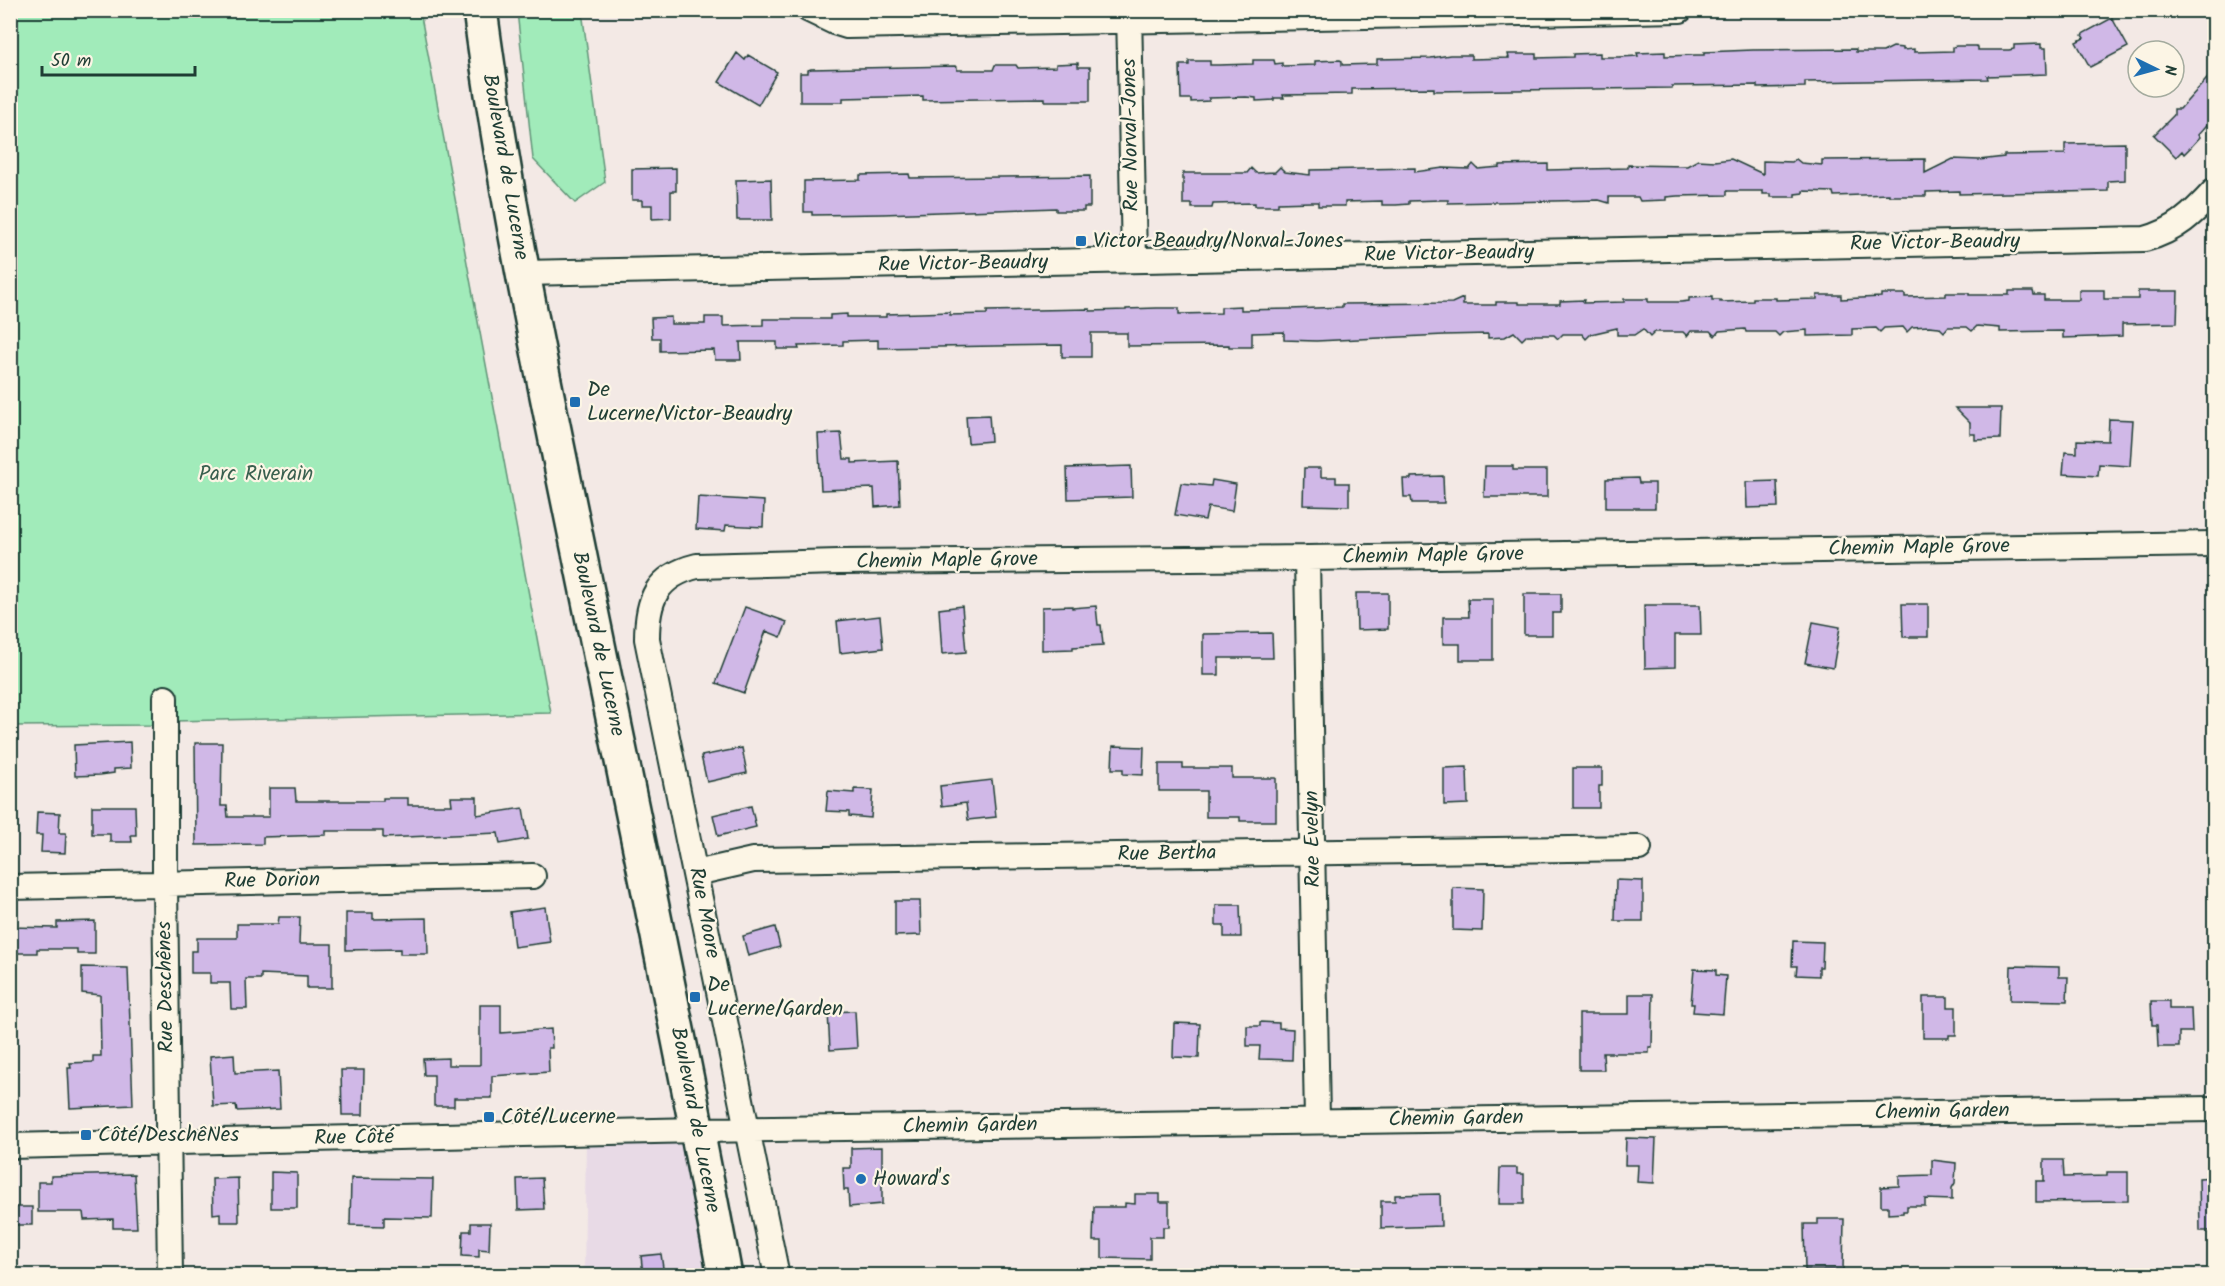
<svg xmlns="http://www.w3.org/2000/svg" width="2225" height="1286" viewBox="0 0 2225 1286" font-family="Kalam,sans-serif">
  <rect width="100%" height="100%" fill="#f3e9e5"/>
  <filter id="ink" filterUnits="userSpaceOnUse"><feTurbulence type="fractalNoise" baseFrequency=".0167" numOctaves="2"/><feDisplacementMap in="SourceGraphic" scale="12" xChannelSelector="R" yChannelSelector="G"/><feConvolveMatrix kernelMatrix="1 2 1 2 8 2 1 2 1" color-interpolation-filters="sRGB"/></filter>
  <g filter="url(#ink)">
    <path fill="#e8dae6" d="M683 1138 709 1275 584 1276 586 1140Z"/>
    <path fill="#a1ebba" stroke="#609477" stroke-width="1.5" d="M10 11H420L551 713 174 721 154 725 11 726Z
      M517 11H582L605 182 575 203 533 159Z"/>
    <path fill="#d0b8e7" stroke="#1f3d34" stroke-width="1.5" d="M2112 18 2128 47 2090 67 2076 42 2084 38 2082 35 2084 33Z
      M2041 44V48H2046L2047 74 1987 76 1988 79 1805 82V87L1757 88V85L1672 86V88L1434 91V88L1352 89V94L1283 95 1284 98H1274V100L1256 101V98L1246 97 1209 98V101L1191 102V99H1181L1180 65H1189V61H1210V65H1219L1253 64V60H1274L1275 64 1282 63V66L1315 65V61L1340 60 1342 61V65L1377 64V59L1431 58 1450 55H1471V59L1509 58 1508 54H1536V58L1573 57V54L1600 53V57H1619L1638 56 1637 53 1665 52V56L1696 55H1704V52L1753 50 1856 49V52H1883L1893 47 1903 48V50L1914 49V52L1953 51V47L1956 46H1976L1978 47V50H2009L2014 49V45Z
      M737 53 745 60 748 55 777 72 758 105 719 82Z
      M1078 63V67H1090V101H1045V98L923 100V96L843 98V102H800V73H808V70L811 69 955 66 957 67V70H993L995 65H1016L1018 68 1056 67V64Z
      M2214 71V117L2198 135 2200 137 2191 147 2184 154 2182 151 2176 157 2154 135 2174 115V109H2180Z
      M2125 143V180L2108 181V191L1959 194V191L1926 192V196H1889V194L1834 196 1833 192 1803 191V193L1795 194V197H1771V194H1763V191H1727V195L1677 196 1666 197V200L1640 201 1638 197H1609V203L1599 200 1448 203V200H1441L1409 201V204L1396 205H1382V201L1345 202V206H1318V202H1311L1278 203V206H1255V203L1213 204 1212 208H1192V204H1183V173H1247L1251 168 1256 173 1275 172 1280 167 1285 172 1310 175V170L1415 168V172L1443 168 1469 169 1473 164 1478 169 1500 167V165L1548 164V170L1628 168V165L1687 166 1698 160 1715 161 1731 159 1763 174V161L1792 162 1796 159 1801 163 1822 165V160L1925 159V173L1953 159 1979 160 2004 157V155L2065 154V144Z
      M676 168V191H671V218L652 219V205H642V200H632V169Z
      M909 174 910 178 1090 176V207H1084V211H1056V208L883 214 812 215V212H804V181L860 180V175Z
      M771 179 772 220H737L736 180Z
      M2079 290H2104V299H2138V291H2178L2177 323 2122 324V336L2063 338V331L2000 332V328L1977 326 1972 331 1967 327H1948L1944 332 1939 327 1929 326 1912 327 1907 332 1903 327 1884 328 1880 332 1876 328 1852 329V335L1807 336V330L1783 332 1779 336 1775 332H1746L1745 329 1719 331 1715 336 1710 331H1691L1687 336 1683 332H1655L1650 337 1643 329 1634 335H1617V328L1591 334 1586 339 1582 334H1563L1558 339 1554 335H1527L1522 340 1514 332 1505 337 1488 338V334L1444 335 1316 341 1284 340V332L1252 333V347H1229V345L1127 346V333H1091V357H1062V345L878 348V340L843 341V345L798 346 799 349H777V342H740L741 360H715L714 350 660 351V338H652L651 318 671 317V324H705V317H723V326L763 325V319H830V315L847 314V317H886V314L921 313 950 312V315L987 314V311L1090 309V311L1126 310V309L1157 308H1179V314L1221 313V307L1241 306V310L1291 309 1342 307V304L1452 303 1463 298V305H1496V302H1519V304H1560V301L1584 300 1583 303 1624 302V299H1648V302H1681L1689 301V298L1712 297V300H1720V302L1753 301V298H1776V300L1817 299V295H1841V299L1881 297V294H1905V297L1946 296V293H1969V295H2009V291H2033L2034 295H2044V300H2079Z
      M1955 408H2001L2000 439 1975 440V434H1970V423Z
      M989 415 991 441 968 443 966 416Z
      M2109 419 2133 420 2130 466 2099 464 2098 476 2063 474 2065 452 2077 453V440L2108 441Z
      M841 433 844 459H852V463L898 461 900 505 875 507 874 488 821 490 818 434Z
      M1131 466 1132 497 1068 499 1067 468Z
      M1485 466H1513V470H1547V497H1484Z
      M1304 468H1321V477H1336V483H1349V506L1303 505Z
      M1443 476 1444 503H1412L1411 497H1404L1403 479H1411V477Z
      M1638 478 1639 483H1655V508H1606V479Z
      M1212 480 1236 484 1232 511 1208 507 1205 520 1175 515 1181 483 1211 486Z
      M1777 481 1778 507 1747 508 1746 482Z
      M698 497 764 501 763 527 726 525 725 531 696 529Z
      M1356 593H1388V629L1357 630Z
      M1524 594H1561V613H1552V635H1524Z
      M1468 599H1493V660H1460V644H1443V617H1469Z
      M1902 604H1928V637H1903Z
      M1644 605H1700L1701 635H1675V667L1645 668Z
      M962 606 966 652 942 654 939 609Z
      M1072 606V608L1096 606 1098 625H1101L1103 645 1073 647V649L1042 650V607Z
      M745 607 787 622 781 637 766 631 744 693 716 683Z
      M880 616 883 648 840 653 837 621Z
      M1813 622 1840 627 1833 668 1805 663Z
      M1272 633 1273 658H1219V675H1203V634Z
      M130 742 131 768 114 769V773L100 775 75 776 74 745Z
      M195 743H222L221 806H227L228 817H269V788H295L296 801H383V798H408V805H452L451 797H477V815L523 808 528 839 500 844 498 833 383 838V831H326V835L263 837V844L196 845Z
      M1113 746 1144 747 1143 775 1123 774V769H1112Z
      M742 748 747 773 707 782 701 756Z
      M1159 764H1183V768H1232V778H1276V821H1240V817H1206V791H1159Z
      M1467 767 1468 804 1444 805V768Z
      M1573 768H1602V786H1599V808H1573Z
      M992 780 996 817 968 820 966 803 942 806 940 786Z
      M854 789 873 790 871 818 849 816V812L826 811 828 791 854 793Z
      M92 806H135L136 835H131L132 842H110V834H92Z
      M751 806 756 827 718 836 713 815Z
      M37 812 60 813 59 833H66L65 853 41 852 42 835H36Z
      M1616 880 1643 881V921H1615Z
      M1453 888 1483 889 1482 931 1453 930Z
      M895 901H920L921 935 895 936Z
      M1216 905H1240L1241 937H1224V925H1216Z
      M545 907 550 942 514 947 510 912Z
      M346 913H373V919L427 918 428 954H400V949L346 950Z
      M279 917H300L299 944H332V988H307V976L261 974V979H246L247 1009H231L230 983H210V973H191V951H197V938H237V924H278Z
      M95 921V954H77V949H37V953H10V927L57 928V922Z
      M775 927 780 947 748 956 743 936Z
      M1793 941 1823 942 1822 967H1819V976L1796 975 1797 966H1792Z
      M2011 966 2059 967V977H2068L2067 1001 2010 1000Z
      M82 967 128 968 133 1105 70 1108 68 1068H71L70 1063 93 1062V1056H101L100 995 82 993Z
      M1694 969 1716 970V975L1726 976 1723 1014 1693 1012 1694 1004H1691Z
      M1629 994H1653L1652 1047H1649V1053H1603L1604 1070H1579V1014H1629Z
      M1923 997H1948V1007H1956V1035H1949V1038H1923Z
      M2151 1001H2169V1009H2191L2192 1032H2179V1047H2158L2157 1025H2152Z
      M480 1005H501V1033L551 1029 552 1048H548L549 1072 492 1076V1098H454V1106H434V1075H424L423 1059 448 1058V1065H480Z
      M855 1011 857 1048 830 1050 828 1012Z
      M1260 1022 1279 1023V1028L1293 1029 1292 1060 1259 1059 1260 1046H1247V1026H1260Z
      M1174 1023 1200 1024 1199 1058 1173 1057Z
      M234 1054 235 1073 278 1071 280 1109 237 1111 236 1105 213 1106 210 1056Z
      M341 1070H364L363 1115H342Z
      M1626 1138 1656 1139 1654 1183 1637 1182 1638 1165H1625Z
      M882 1147V1204L849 1207 848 1190H844L843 1168H851V1148Z
      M1932 1160 1956 1163 1955 1183 1952 1188V1200L1925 1199V1206H1907V1211H1903V1213L1888 1214V1206H1881V1187L1899 1186V1176L1932 1175Z
      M2044 1160H2063L2064 1177 2107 1176V1172H2128V1201L2036 1202V1181H2044Z
      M1500 1168H1517V1174H1524V1204H1499Z
      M271 1172 297 1173V1208H271Z
      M134 1174 137 1228H113V1219L84 1220 83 1212H38V1182H51V1176Z
      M2214 1177V1231H2200L2199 1178Z
      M238 1178 239 1222H220V1213L213 1214 212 1179Z
      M351 1178 433 1179 432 1218 384 1217V1226L350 1225Z
      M542 1178 544 1209 518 1210 517 1179Z
      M1135 1194H1160V1202H1169V1227H1163V1237H1150V1259L1102 1258V1241H1093L1094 1207H1125V1203L1135 1204Z
      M1440 1194 1441 1226 1381 1228V1201H1395V1195Z
      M11 1207H32V1225H11Z
      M1818 1219H1844L1843 1270H1805L1804 1224H1818Z
      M471 1223H490L489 1250 479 1249V1257L462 1256 463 1231H471Z
      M661 1254 664 1275H643L641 1256Z"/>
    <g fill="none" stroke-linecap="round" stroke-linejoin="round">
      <g stroke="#1f3d34" stroke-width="28">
        <path id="minor" d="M809 10 834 22 847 26 1680 10
          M1129 10 1134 260
          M523 273 2145 239C2176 231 2194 213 2214 191
          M1307 558 1317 1121
          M165 698V884L170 1276
          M696 873 753 860 1639 848
          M10 887 533 876
          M10 1146 698 1130 2214 1109
          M777 1276 647 639C647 600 656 576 697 566L839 562 1307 558 2214 544"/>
      </g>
      <g stroke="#1f3d34" stroke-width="38">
        <path id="secondary" d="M480 10C504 193 542 372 579 552 628 793 680 1034 725 1276"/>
      </g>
      <use href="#minor" stroke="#fcf5e5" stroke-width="24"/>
      <use href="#secondary" stroke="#fcf5e5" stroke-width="33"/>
    </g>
  </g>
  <g fill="#1f6fb2" stroke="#fcf5e5" stroke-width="2">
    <rect x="1075" y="235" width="12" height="12" rx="3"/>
    <rect x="569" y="396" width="12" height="12" rx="3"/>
    <rect x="689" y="991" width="12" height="12" rx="3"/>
    <rect x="483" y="1111" width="12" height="12" rx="3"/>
    <rect x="80" y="1129" width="12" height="12" rx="3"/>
    <circle cx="861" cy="1179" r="6"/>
  </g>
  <g text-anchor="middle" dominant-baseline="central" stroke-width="4.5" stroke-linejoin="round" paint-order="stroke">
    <g font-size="21" fill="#1f3d34" stroke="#fcf5e5">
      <text transform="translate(1131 135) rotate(-91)">Rue Norval-Jones</text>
      <text transform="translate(505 167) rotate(80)">Boulevard de Lucerne</text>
      <text transform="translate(1935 243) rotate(-1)">Rue Victor-Beaudry</text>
      <text transform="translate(1449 254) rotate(-1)">Rue Victor-Beaudry</text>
      <text transform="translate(963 264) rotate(-1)">Rue Victor-Beaudry</text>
      <text transform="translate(1919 548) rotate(-1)">Chemin Maple Grove</text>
      <text transform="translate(1433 556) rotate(-1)">Chemin Maple Grove</text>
      <text transform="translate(947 561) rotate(-1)">Chemin Maple Grove</text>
      <text transform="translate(598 644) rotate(78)">Boulevard de Lucerne</text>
      <text transform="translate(1313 839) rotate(-91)">Rue Evelyn</text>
      <text transform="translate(1167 854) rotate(-1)">Rue Bertha</text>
      <text transform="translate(272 881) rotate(-1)">Rue Dorion</text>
      <text transform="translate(704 913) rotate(79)">Rue Moore</text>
      <text transform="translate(166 987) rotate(-91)">Rue Deschênes</text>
      <text transform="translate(1942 1112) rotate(-1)">Chemin Garden</text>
      <text transform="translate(1456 1119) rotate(-1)">Chemin Garden</text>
      <text transform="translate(695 1120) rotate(79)">Boulevard de Lucerne</text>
      <text transform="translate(970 1126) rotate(-1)">Chemin Garden</text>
      <text transform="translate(354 1138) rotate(-1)">Rue Côté</text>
    </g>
    <g font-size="21" fill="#1f3d34" stroke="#fcf5e5" text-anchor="start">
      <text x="1093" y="241">Victor-Beaudry/Norval-Jones</text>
      <text x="587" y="390">De<tspan x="587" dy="24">Lucerne/Victor-Beaudry</tspan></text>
      <text x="707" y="985">De<tspan x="707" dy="24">Lucerne/Garden</tspan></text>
      <text x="501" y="1117">Côté/Lucerne</text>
      <text x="98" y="1135">Côté/DeschêNes</text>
      <text x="873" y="1179">Howard's</text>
    </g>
    <g font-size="21" fill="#39604f" stroke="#fcf5e5">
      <text x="256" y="474">Parc Riverain</text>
    </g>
  </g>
  <rect width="2225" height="1286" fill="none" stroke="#fcf5e5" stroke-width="36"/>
  <rect x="18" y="18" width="2189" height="1250" fill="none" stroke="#1f3d34" stroke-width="2" filter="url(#ink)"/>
  <g transform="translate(2156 69) rotate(95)"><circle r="28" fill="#fcf5e5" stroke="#a4ab9e" stroke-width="1.5"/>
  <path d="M0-4.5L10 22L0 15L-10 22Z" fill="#1f6fb2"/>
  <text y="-9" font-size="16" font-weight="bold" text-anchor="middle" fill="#1f3d34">N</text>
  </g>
  <path d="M42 66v9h153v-9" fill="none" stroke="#1f3d34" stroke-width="3"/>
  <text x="51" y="66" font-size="18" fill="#1f3d34" stroke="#fcf5e5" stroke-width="4.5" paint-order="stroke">50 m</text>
</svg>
